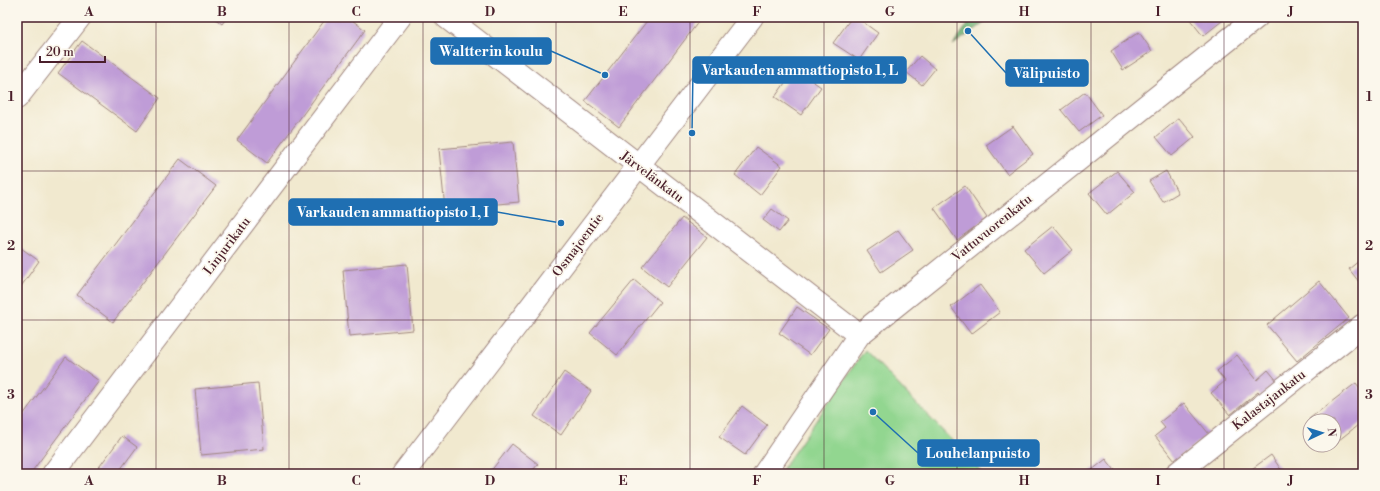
<svg xmlns="http://www.w3.org/2000/svg" width="1380" height="491" viewBox="0 0 1380 491" font-family="'Libre Bodoni',serif">
  <defs>
    <pattern id="forest-crowns" width="20" height="18" patternUnits="userSpaceOnUse"><rect width="20" height="18" fill="#75b77a"/><path d="M2 6a3 3 0 1 1 6 0M12 15a3 3 0 1 1 6 0" fill="none" stroke="#629464"/></pattern>
  </defs>
  <rect width="100%" height="100%" fill="#fbf7ec"/>
  <filter id="ink" filterUnits="userSpaceOnUse"><feTurbulence type="fractalNoise" baseFrequency=".025" numOctaves="2"/><feDisplacementMap in="SourceGraphic" scale="8" xChannelSelector="R" yChannelSelector="G"/><feConvolveMatrix kernelMatrix="1 2 1 2 8 2 1 2 1" color-interpolation-filters="sRGB"/></filter>
  <filter id="wash" filterUnits="userSpaceOnUse"><feTurbulence type="fractalNoise" baseFrequency=".012" numOctaves="4" result="noise"/><feDisplacementMap in="SourceGraphic" scale="16" xChannelSelector="R" yChannelSelector="G"/><feGaussianBlur stdDeviation="0.9" result="paint"/><feColorMatrix in="noise" values="0 0 0 0 0 0 0 0 0 0 0 0 0 0 0 0 0 1.4 0 .05"/><feComposite in="paint" operator="in"/></filter>
  <g filter="url(#wash)">
    <rect width="100%" height="100%" fill="#f1e9cf"/>
    <path fill="#92d690" stroke="#6e7a5e" d="M865 350 984 474H779Z"/>
    <path fill="url(#forest-crowns)" stroke="#606b52" d="M973 17H993L953 45Z"/>
    <g id="blocks">
      <path fill="#bf9cd7" d="M213 17H227L222 24Z
        M327 17H348L365 30 267 163 237 140Z
        M650 17H702L619 127 585 101Z
        M852 17H856L878 33 859 60 833 43Z
        M1188 17H1227L1203 36Z
        M1139 32 1152 51 1123 70 1111 51Z
        M82 41 160 98 137 131 58 73Z
        M920 56 935 69 922 85 906 72Z
        M795 69 821 87 801 115 775 97Z
        M1085 92 1102 115 1079 132 1061 110Z
        M1179 118 1195 137 1172 156 1156 137Z
        M1013 126 1033 154 1007 174 986 145Z
        M513 142 519 202 445 209 439 149Z
        M756 147 782 166 760 195 735 175Z
        M180 159 216 186 113 322 77 295Z
        M1117 171 1135 192 1107 215 1089 193Z
        M1166 171 1178 193 1163 202 1149 181Z
        M965 186 987 218 957 240 934 208Z
        M772 209 788 221 779 232 763 220Z
        M682 218 707 237 667 287 642 267Z
        M1053 226 1073 250 1044 273 1024 249Z
        M898 230 913 250 881 272 867 251Z
        M17 245 39 261 17 292Z
        M1360 260 1363 265V287L1349 269Z
        M407 264 413 330 349 336 343 270Z
        M634 280 660 302 617 355 590 333Z
        M1319 281 1349 318 1297 361 1267 325Z
        M980 285 1000 312 971 334 951 307Z
        M797 307 829 329 810 355 779 333Z
        M1237 355 1257 380 1268 370 1278 382 1261 396 1258 392 1230 415 1211 393 1225 381 1217 371Z
        M66 357 99 381 30 474H17V423Z
        M564 372 591 391 561 435 534 416Z
        M258 383 264 449 201 455 195 389Z
        M1356 383 1363 392V421L1334 444V421H1310L1309 419Z
        M1184 403 1209 434 1175 461 1155 436 1165 428 1160 422Z
        M742 406 767 425 745 455 719 437Z
        M122 436 137 447 117 474H94Z
        M512 444 538 464 530 474H492L490 472Z
        M1271 455 1284 474H1245Z
        M1106 459 1118 474H1087Z"/>
    </g>
  </g>
  <g filter="url(#ink)">
    <use href="#blocks" fill-opacity="0" stroke="#9e847d" stroke-width="1"/>
    <g fill="none" stroke-linecap="round" stroke-linejoin="round">
      <g stroke="#9e847d" stroke-width="24">
        <path id="minor" d="M446 17 859 335
          M17 98 80 17
          M53 474 400 17
          M403 474 752 17
          M764 474 859 335 1257 17
          M1176 474 1363 325"/>
      </g>
      <use href="#minor" stroke="#fff" stroke-width="22"/>
    </g>
  </g>
  <path fill="none" stroke="#4a1f2b" stroke-width="1" stroke-opacity="0.55" d="M156 17V474M289 17V474M423 17V474M556 17V474M690 17V474M824 17V474M957 17V474M1091 17V474M1224 17V474M17 171H1363M17 320H1363"/>
  <g text-anchor="middle" dominant-baseline="central" stroke-width="3.5" stroke-linejoin="round" paint-order="stroke">
    <g font-size="13" fill="#4a1f2b" stroke="#fbf7ec">
      <text transform="translate(652 177) rotate(37)">Järvelänkatu</text>
      <text transform="translate(992 228) rotate(-39)">Vattuvuorenkatu</text>
      <text transform="translate(578 245) rotate(-53)">Osmajoentie</text>
      <text transform="translate(227 246) rotate(-53)">Linjurikatu</text>
      <text transform="translate(1269 400) rotate(-38)">Kalastajankatu</text>
    </g>
  </g>
  <path fill="none" stroke="#1f6fb2" stroke-width="1.5" d="M605 75L551 51M692 133L693 70M968 31L1006 73M561 223L497 212M873 412L918 453"/>
  <g fill="#1f6fb2" stroke="#fbf7ec" stroke-width="1.5">
    <circle cx="605" cy="75" r="4"/>
    <circle cx="692" cy="133" r="4"/>
    <circle cx="968" cy="31" r="4"/>
    <circle cx="561" cy="223" r="4"/>
    <circle cx="873" cy="412" r="4"/>
  </g>
  <g fill="#1f6fb2" stroke="#1f6fb2" stroke-width="1.5">
    <rect x="431" y="38" width="120" height="26" rx="4"/>
    <rect x="693" y="57" width="213" height="26" rx="4"/>
    <rect x="1006" y="60" width="82" height="26" rx="4"/>
    <rect x="289" y="199" width="208" height="26" rx="4"/>
    <rect x="918" y="440" width="121" height="26" rx="4"/>
  </g>
  <g font-size="14" text-anchor="middle" font-weight="bold" fill="#fff">
    <text x="491" y="56">Waltterin koulu</text>
    <text x="800" y="75">Varkauden ammattiopisto 1, L</text>
    <text x="1047" y="78">Välipuisto</text>
    <text x="393" y="217">Varkauden ammattiopisto 1, I</text>
    <text x="978" y="458">Louhelanpuisto</text>
  </g>
  <rect width="1380" height="491" fill="none" stroke="#fbf7ec" stroke-width="44"/>
  <g transform="translate(1322 433) rotate(86)"><circle r="19" fill="#fbf7ec" stroke="#b4a19f"/>
  <path d="M0-3L7 15L0 10L-7 15Z" fill="#1f6fb2"/>
  <text y="-6" font-size="11" font-weight="bold" text-anchor="middle" fill="#4a1f2b">N</text>
  </g>
  <path d="M40 56v6h65v-6" fill="none" stroke="#4a1f2b" stroke-width="2"/>
  <text x="46" y="56" font-size="12" fill="#4a1f2b" stroke="#fbf7ec" stroke-width="3" paint-order="stroke">20 m</text>
  <rect x="22" y="22" width="1336" height="447" fill="none" stroke="#4a1f2b" stroke-width="1.5"/>
  <g font-size="13" text-anchor="middle" font-weight="bold" fill="#4a1f2b">
    <text x="89" y="16">A</text>
    <text x="222" y="16">B</text>
    <text x="356" y="16">C</text>
    <text x="490" y="16">D</text>
    <text x="623" y="16">E</text>
    <text x="757" y="16">F</text>
    <text x="890" y="16">G</text>
    <text x="1024" y="16">H</text>
    <text x="1158" y="16">I</text>
    <text x="1291" y="16">J</text>
    <text x="11" y="101">1</text>
    <text x="1369" y="101">1</text>
    <text x="11" y="250">2</text>
    <text x="1369" y="250">2</text>
    <text x="11" y="399">3</text>
    <text x="1369" y="399">3</text>
    <text x="89" y="485">A</text>
    <text x="222" y="485">B</text>
    <text x="356" y="485">C</text>
    <text x="490" y="485">D</text>
    <text x="623" y="485">E</text>
    <text x="757" y="485">F</text>
    <text x="890" y="485">G</text>
    <text x="1024" y="485">H</text>
    <text x="1158" y="485">I</text>
    <text x="1291" y="485">J</text>
  </g>
</svg>
